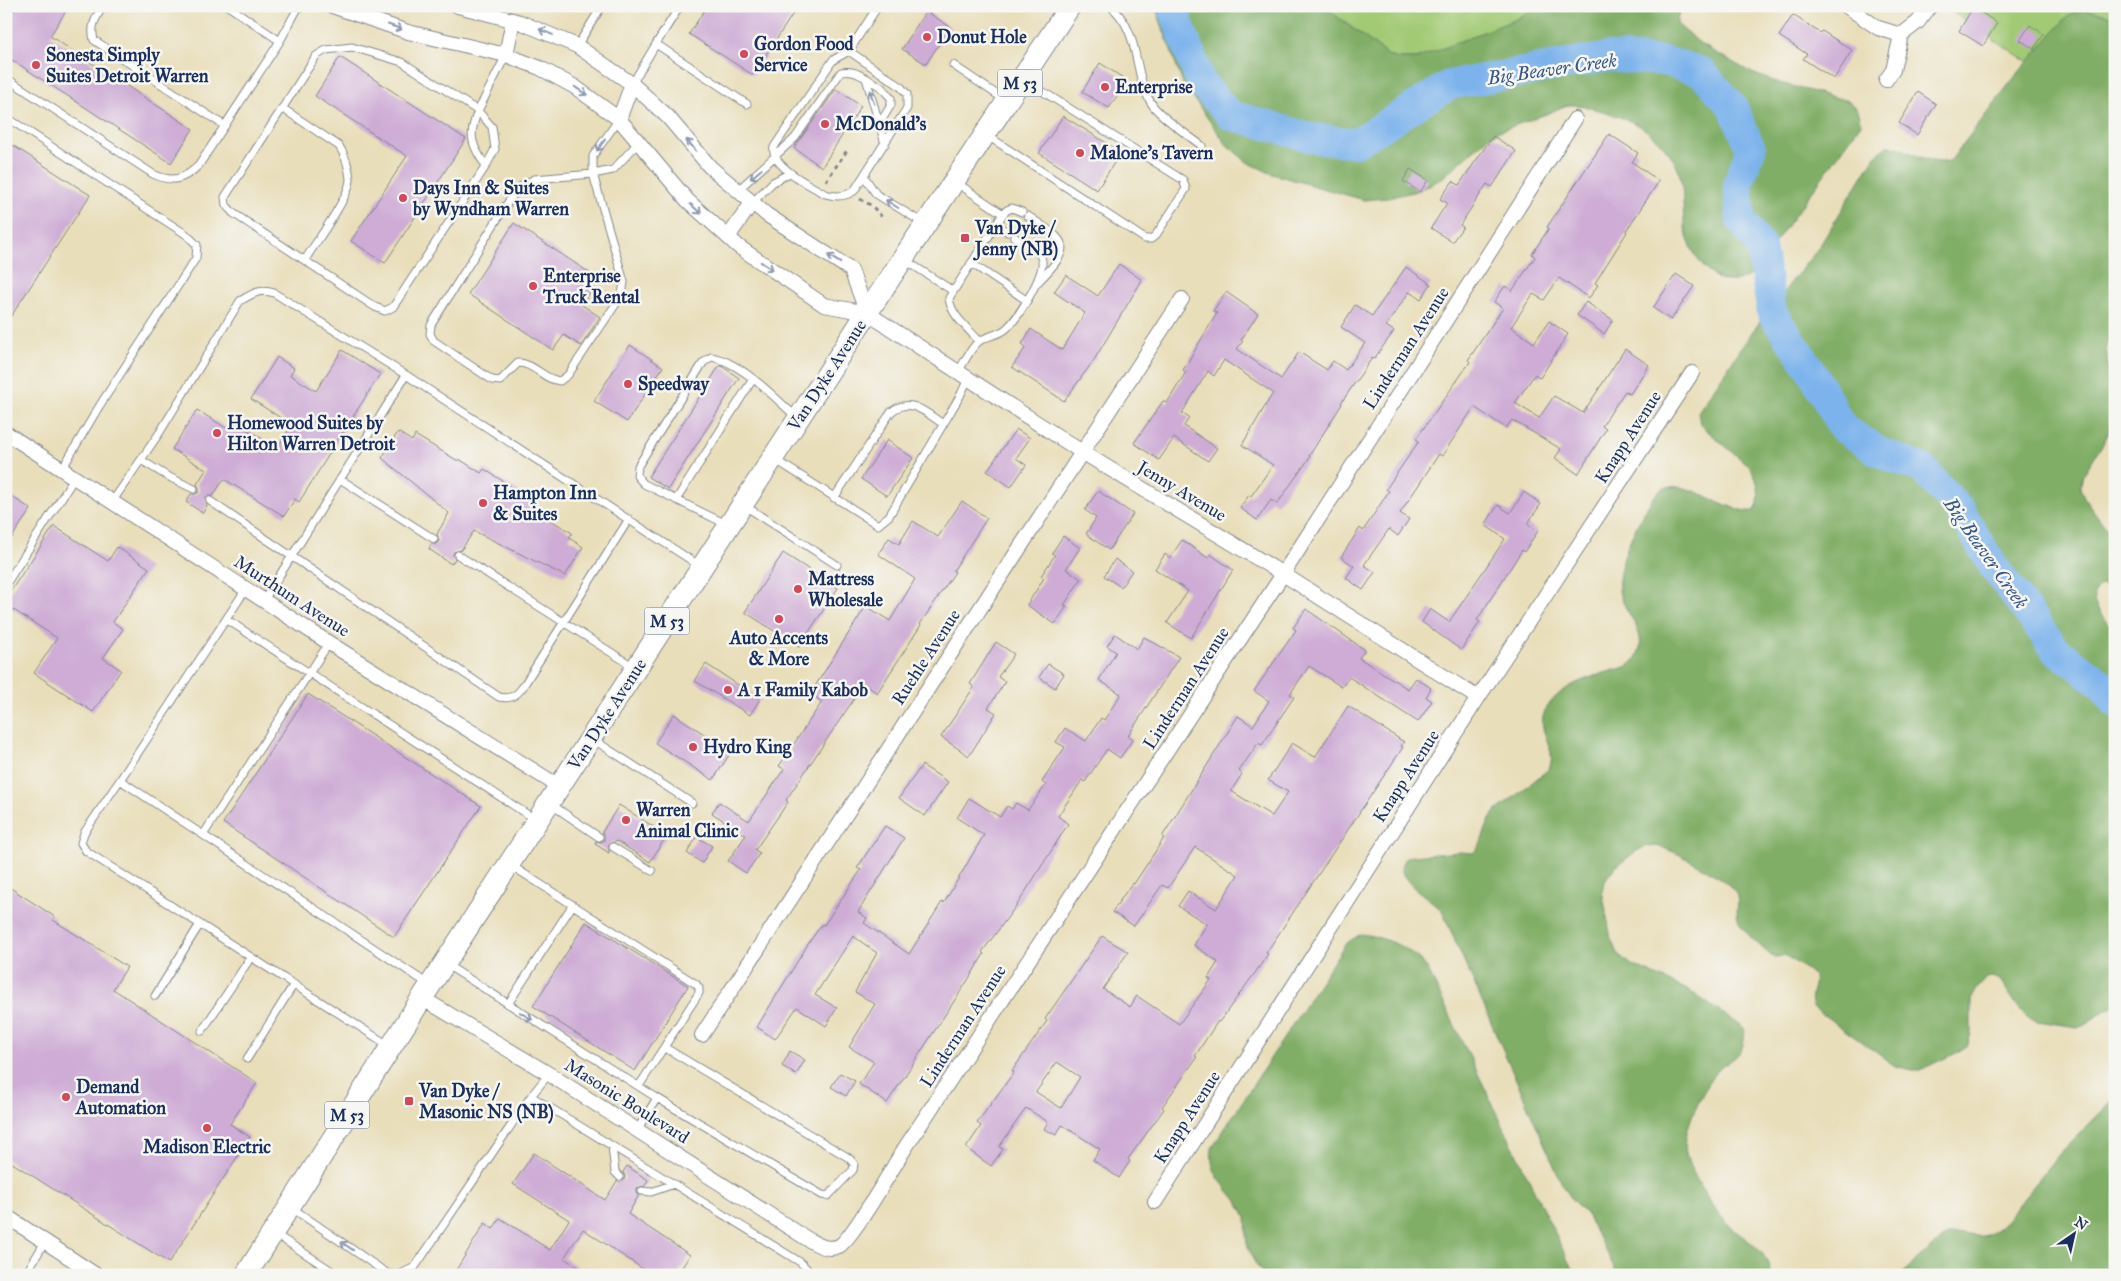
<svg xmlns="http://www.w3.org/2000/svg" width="2121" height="1281" viewBox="0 0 2121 1281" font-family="'IM FELL Great Primer',serif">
  <rect width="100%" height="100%" fill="#f6f6f2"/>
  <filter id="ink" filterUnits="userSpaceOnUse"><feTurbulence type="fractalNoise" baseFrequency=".02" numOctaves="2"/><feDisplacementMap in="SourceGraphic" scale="10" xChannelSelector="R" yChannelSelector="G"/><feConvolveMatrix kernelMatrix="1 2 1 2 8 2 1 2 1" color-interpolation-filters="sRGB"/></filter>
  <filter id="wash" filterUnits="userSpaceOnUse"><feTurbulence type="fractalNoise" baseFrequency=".0096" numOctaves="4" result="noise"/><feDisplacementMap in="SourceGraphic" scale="20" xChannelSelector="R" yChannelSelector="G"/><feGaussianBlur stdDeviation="1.12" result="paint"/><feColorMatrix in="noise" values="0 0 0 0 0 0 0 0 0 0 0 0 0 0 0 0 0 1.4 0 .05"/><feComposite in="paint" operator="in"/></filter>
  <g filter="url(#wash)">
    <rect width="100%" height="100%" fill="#e9deba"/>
    <path fill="#a2ca75" stroke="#5e7c6a" d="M1316 6H1539L1514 20 1416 59H1398L1389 56 1331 12Z
      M1954 6H2115V120L1951 11Z"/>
    <path fill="#81ae66" stroke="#4e6e62" d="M1155 6H1316L1331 12 1389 56 1398 59H1416L1514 20 1539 6H1682L1677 18V24L1702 45 1752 73 1776 82 1849 101C1858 108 1860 113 1861 124L1752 274C1723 294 1700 270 1689 242 1678 216 1689 187 1674 161 1668 149 1654 136 1643 128 1631 119 1585 104 1571 105 1564 105 1556 110 1549 113 1533 119 1516 125 1499 131L1489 137 1441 179 1417 191 1388 198 1364 200 1272 174 1247 162 1227 145 1183 84Z
      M2080 10 2103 13 2115 18V332L2108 339 2106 346 2113 417 2112 426 2104 442 2083 475 2080 488 2085 499 2115 540V591L2102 585C2081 596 2106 620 2115 633V1005L2083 1025 2077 1027 2038 1021 2028 1018 2020 1010 2000 980 1992 977 1987 978 1977 989 1971 1000V1034L1967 1046 1956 1053 1920 1070H1913L1895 1066 1814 1008C1807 997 1817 987 1814 975L1786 956 1775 957 1771 956C1762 947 1744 933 1739 922 1734 912 1742 898 1733 889 1720 876 1669 845 1652 846 1641 847 1633 853 1625 860 1613 868 1606 876 1602 890L1611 939 1619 955 1632 965 1688 990 1743 1027C1746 1035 1744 1046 1739 1053 1733 1061 1722 1064 1716 1073 1703 1090 1681 1131 1686 1153 1690 1172 1712 1207 1726 1222 1742 1240 1769 1247 1770 1275H1618L1587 1215 1573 1201 1562 1184 1443 913C1432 897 1405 888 1401 868L1406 858 1412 856 1460 852 1473 853C1484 845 1484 825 1495 812L1549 769C1560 744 1528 729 1551 702 1567 683 1591 677 1614 670 1618 669 1624 668 1628 666 1634 662 1637 657 1639 651 1646 632 1625 612 1620 595 1612 570 1642 509 1659 491 1682 473 1728 515 1754 511L1757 507C1761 493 1757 477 1749 466L1704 428 1700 424 1698 412 1752 332 1819 247 1875 156 1887 146H1894C1909 151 1937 168 1951 160L2013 79 2066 18 2073 13Z
      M1361 934C1385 937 1412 948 1427 968L1575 1275H1264C1254 1263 1248 1252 1246 1237 1246 1231 1247 1224 1246 1218 1237 1190 1207 1182 1212 1148L1345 944Z
      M2115 1098V1275H1900L1945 1236C1959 1230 1968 1237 1982 1236 1989 1236 1997 1229 2003 1224L2061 1152Z"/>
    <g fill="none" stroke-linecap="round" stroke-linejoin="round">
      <path stroke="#7db3ec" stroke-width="30" d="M1172 6 1201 83 1230 115 1312 138 1356 143 1449 85 1608 57 1664 61 1702 72 1733 107 1751 149 1738 184 1741 220 1761 247 1772 313 1808 365 1843 428 1879 452 1923 469 1959 509 1993 566 2056 650 2102 684 2115 702"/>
    </g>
    <g id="blocks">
      <path fill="#ceacd5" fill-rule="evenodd" d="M16 6H69L50 36 193 129 171 163 6 56V21Z
        M707 6H798L753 75 689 34Z
        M1973 7 1997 23 1983 46 1959 31Z
        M926 11 950 27 926 64 902 49Z
        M1793 15 1820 33 1822 31 1852 50 1834 79 1803 59 1807 54 1779 36Z
        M2030 25 2044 34 2034 49 2020 40Z
        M340 57 466 139 385 263 351 241 407 156 315 96Z
        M1100 63 1128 81 1109 108 1082 92Z
        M836 89 861 106 822 167 794 148Z
        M1918 92 1936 104 1917 135 1899 123Z
        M1063 116 1121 152 1097 190 1039 153Z
        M1609 134 1638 153 1632 162 1659 181 1626 231 1627 232 1595 283 1598 285 1589 298 1559 278 1544 300 1533 294 1511 327 1534 343 1549 321 1568 334 1540 378 1535 374 1515 403 1539 418 1554 396 1583 413 1625 349 1649 365 1630 394 1625 391 1602 426 1606 429 1578 474 1555 458 1561 449 1512 420 1506 428 1474 407 1442 456 1439 454 1400 513 1409 519 1398 536 1389 529 1364 565 1375 572 1363 590 1346 578 1354 566 1341 557 1360 528 1363 531 1389 491 1386 489 1419 441 1416 439 1470 362 1468 360 1503 308 1494 302 1505 286 1512 291 1535 257 1532 254 1549 228 1547 227Z
        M1493 136 1516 151 1492 187 1487 184 1460 225 1463 227 1452 242 1431 228 1447 203 1440 199 1453 181 1459 185Z
        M6 141 90 195 6 324Z
        M1410 169 1428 180 1420 192 1403 181Z
        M514 223 599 279 582 305 600 317 581 346 564 335 553 350 468 294Z
        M1119 264 1142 280 1094 360 1064 401 1012 367 1026 347 1022 344 1031 329 1062 350 1085 313 1054 292 1066 275 1098 296Z
        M1406 267 1431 284 1421 299 1409 292 1386 326 1394 331 1374 359 1372 358 1341 403 1342 404 1309 456 1310 457 1277 504 1271 500 1257 520 1240 508 1249 495 1251 496 1273 465 1242 445 1273 393 1224 360 1214 376 1208 371 1182 413 1189 418 1184 426 1217 448 1208 461 1174 438 1159 460 1134 443 1163 401 1167 403 1186 372 1183 370 1217 313 1213 311 1226 292 1258 314 1241 340 1243 341 1237 349 1281 379 1299 352 1327 370 1333 361 1346 370 1365 343 1341 327 1355 305 1372 316Z
        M1676 274 1694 286 1671 320 1653 308Z
        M1586 302 1613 320 1604 334 1577 315Z
        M630 345 663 367 627 422 594 401Z
        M342 350 380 374 299 502 295 499 284 516 224 479 213 496H208L205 498 207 505 203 513 186 502 191 494H195L199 492V488L197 484 206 470 172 449 197 410 228 429 233 421 277 448 292 425 251 399 277 357 294 368 290 375 316 391Z
        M720 365 739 378 668 489 648 477Z
        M1016 429 1030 438 1016 458 1026 465 1011 487 987 471Z
        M398 432 412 441 415 435 458 461 459 459 481 473 484 469 520 492 518 496 540 510 539 513 572 533 569 538 583 547 565 576 474 531 461 550 454 552 453 555 455 559 451 564 429 549 431 544H436L439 541 437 534 449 513 382 458Z
        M887 440 913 458 887 496 861 479Z
        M1098 491 1133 514 1109 550 1086 534 1096 518 1085 510Z
        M1524 492 1541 504 1527 524 1538 531 1524 552 1522 550 1477 620 1480 622 1461 650 1422 622 1430 609 1449 622 1505 539 1485 525 1498 505 1510 513Z
        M6 493 31 509 6 546Z
        M962 501 987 518 953 571 955 572 920 624 921 625 877 693 864 684 786 800 788 802 755 850 760 853 746 873 728 861 746 835 712 813 719 802 749 821 784 769 779 766 822 702 810 694 866 606 890 621 915 579 878 554 889 538 899 544 913 521 938 537Z
        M54 526 108 561 117 547 149 568 113 622 123 629 103 658 121 670 93 712 34 673 57 638 6 605V598Z
        M1063 536 1080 548 1066 569 1081 579 1064 605 1067 606 1055 624 1027 605 1044 578 1041 576 1055 555 1052 553Z
        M1182 540 1208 558 1210 554 1233 570 1191 638 1167 623 1188 591 1155 569 1165 554 1170 558Z
        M783 553 838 588 799 647 745 612Z
        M1115 559 1132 571 1121 587 1104 576Z
        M1306 609 1365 650 1359 658 1408 689 1416 678 1431 688 1426 697 1432 701 1418 722 1349 677 1342 687 1309 666 1290 694 1294 697 1262 745 1258 743 1239 771 1242 774 1231 791 1272 816 1288 792 1268 780 1292 743 1315 757 1348 706 1404 742 1401 746 1403 747 1266 953 1268 954 1255 973 1219 1022 1218 1021 1195 1056 1197 1057 1162 1107 1164 1109 1128 1159 1130 1161 1119 1178 1093 1160 1100 1149 1062 1125 1056 1135 1044 1129 1048 1122 1026 1108 999 1147 1003 1149 991 1166 966 1148 981 1126 977 1123 1014 1072 1012 1071 1047 1021 1045 1019 1102 936 1128 952 1103 989 1130 1007 1137 996 1179 1024 1211 980 1208 978 1218 962 1194 945 1207 924 1178 906 1188 891 1216 909 1238 875 1195 847 1168 888 1162 885 1134 926 1112 912 1132 883 1134 884 1164 838 1162 837 1238 716 1253 726 1269 701 1254 691 1296 630 1293 628ZM1057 1062 1080 1077 1061 1108 1036 1092Z
        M1115 634 1137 649 1144 637 1179 657 1128 736 1133 739 1120 758 1107 749 1085 782 1082 780 1058 816 1068 824 1019 902 982 952 984 954 968 980 887 1103 859 1084 874 1062 849 1047 875 1004 855 992 877 953 853 936 815 995 837 1008 826 1026 797 1007 775 1039 757 1027 810 941 822 924 824 925 861 870 857 868 885 826 904 838 858 912 867 918 864 923 909 954 942 902 944 903 984 835 957 818 969 798 1000 817 1007 806 1012 809 1016 803 1028 810 1046 785 1042 782 1065 747 1056 742 1065 728 1086 741 1101 718 1104 720 1121 694 1099 680 1116 652 1107 646Z
        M996 642 1014 654 998 677 1005 682 988 708 996 713 969 756 941 737 974 687 970 684Z
        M706 664 760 699 750 715 695 681Z
        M1048 664 1064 674 1055 688 1039 677Z
        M308 694 481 806 394 937 223 823Z
        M674 714 731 752 713 780 655 743Z
        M922 765 948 782 925 816 899 798Z
        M619 805 667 835 650 862 617 841 609 844V853L595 844 596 841 601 842 604 840V835L602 832Z
        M697 837 712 846 702 863 687 853Z
        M6 885 55 917 53 920 127 967 113 989 257 1083 230 1124 250 1137 169 1263 6 1159Z
        M586 922 688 986 635 1071 533 1006Z
        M790 1051 805 1060 796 1075 782 1066Z
        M840 1073 855 1081 846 1096 831 1087Z
        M534 1153 605 1200 617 1181 624 1180 625 1176 623 1172 627 1166 648 1180 645 1186 637 1188V1193L639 1195 628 1214 690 1255 677 1275H652L583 1229 564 1258 590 1275H453L485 1223 493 1229 500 1218 550 1250 569 1220 513 1184Z"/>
    </g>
  </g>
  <g filter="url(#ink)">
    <use href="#blocks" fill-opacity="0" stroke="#82868c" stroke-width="1"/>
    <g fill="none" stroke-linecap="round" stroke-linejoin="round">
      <g stroke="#82868c" stroke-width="9">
        <path id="service" d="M103 6C96 18 90 25 94 40L225 126
          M228 6 280 41
          M591 6 598 11
          M1110 6C1143 32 1131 77 1154 107 1167 122 1187 134 1202 146
          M656 44 680 6
          M577 46 602 6
          M849 51 900 86 907 94V108L854 191C845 197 835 197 825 194 810 185 770 166 774 147L833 60Z
          M849 51 878 6
          M953 65 1005 100
          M6 78 153 174C172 183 184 180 199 165L280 41 299 6
          M866 78 881 87 891 98V105L880 123
          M632 84 656 44 747 104
          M282 108 339 146C345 155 349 168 350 179 350 197 315 243 305 260
          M6 117 187 235 197 245 196 258 100 405 62 469
          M619 119 593 156V174L613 170 639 142
          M988 136 1145 239H1151L1156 235 1186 189 1183 180 1023 79
          M486 166C471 145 468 135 478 111L492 127 495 149 486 166 399 298 393 307 385 311 375 307 233 213 226 205 225 197 316 56 326 50 352 47 402 62 478 111 506 55
          M593 174 624 282 622 295 568 375 560 381C544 380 534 363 518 363L500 381 492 380 434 341 430 334 431 325 510 199 520 187 534 179Z
          M864 176 876 194 923 223
          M957 183 1003 214 949 298C951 316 968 328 979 341
          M738 190 795 138 841 72C851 70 857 73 866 78L885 144
          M752 203 773 182 790 173
          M1003 214 1007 210 1012 208 1022 212
          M1028 216C1067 242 1075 245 1038 282
          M996 225 1008 232
          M905 260 953 291
          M971 263 1026 300
          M958 372C964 363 969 351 977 343 985 335 999 336 1007 328 1018 318 1048 271 1041 257 1037 248 1023 242 1014 237
          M141 460 167 476 194 489
          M776 460 878 525 889 516 960 396 968 379
          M340 479 434 539
          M834 498 891 412C910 396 926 413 943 424
          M676 500 753 379
          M210 501 499 697C510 699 515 697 522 688L629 519
          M112 502 160 432 240 301C252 294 260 288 274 293L406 375
          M745 506 837 565
          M728 525 644 484 637 476 638 466 703 363 711 357C739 361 775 397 796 417
          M458 555 634 667
          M6 584 75 477
          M246 589 120 780 203 835 329 643
          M264 600 406 375 700 566
          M226 619 536 820
          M594 740 692 803
          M120 780 84 833 81 843 86 851 388 1045
          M552 805 599 837
          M203 835 428 984
          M613 847 652 871
          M512 866 696 984 699 988V993L639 1086
          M447 965 657 1098 822 1195 828 1196 853 1170 854 1164 849 1158 664 1047
          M155 996 200 924
          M508 1004 572 906
          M202 1031 251 957
          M247 1059 294 984
          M531 1096 800 1262 807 1269V1275
          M637 1130 657 1098
          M612 1146 615 1172 620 1177
          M642 1191 651 1192 674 1184
          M292 1208 388 1274 396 1275
          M6 1229 12 1220
          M275 1234 338 1275
          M25 1275 45 1242
          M399 1275 415 1267 531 1096 549 1074"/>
      </g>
      <g stroke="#82868c" stroke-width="16">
        <path id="minor" d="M332 6 408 32 506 55 540 68 575 87 619 119 687 200 739 247 824 305 867 313 1082 452 1283 574 1478 698
          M458 6 520 22 577 46 632 84 668 117 710 167 767 215 851 270 867 313
          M1846 6 1878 28 1901 35
          M506 55 513 20
          M1886 80 1893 70 1901 35 1918 22 1930 6
          M619 119 632 84
          M728 237 752 203
          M6 433 329 643 560 787
          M422 998 549 1074 809 1240C818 1245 828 1251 839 1246 853 1238 895 1163 907 1145L1283 574 1575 119
          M702 1035 1182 299
          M1155 1202 1478 698 1692 373
          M6 1216 96 1275"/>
      </g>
      <g stroke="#82868c" stroke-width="23">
        <path id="primary" d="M246 1275 422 998 867 313 1070 6"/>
      </g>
      <path stroke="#82868c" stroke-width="3" stroke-dasharray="4 4" stroke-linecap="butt" d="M826 181 848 149
        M860 199 872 206 882 217"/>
      <use href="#service" stroke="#fff" stroke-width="7"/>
      <use href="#minor" stroke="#fff" stroke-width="14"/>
      <use href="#primary" stroke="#fff" stroke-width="21"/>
    </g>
    <defs><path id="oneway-shaft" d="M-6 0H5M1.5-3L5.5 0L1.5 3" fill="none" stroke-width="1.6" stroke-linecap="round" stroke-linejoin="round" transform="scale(1.25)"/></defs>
    <g stroke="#8d97ae">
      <use href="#oneway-shaft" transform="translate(395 27) rotate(19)"/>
      <use href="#oneway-shaft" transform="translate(546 32) rotate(-157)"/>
      <use href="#oneway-shaft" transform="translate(581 91) rotate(34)"/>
      <use href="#oneway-shaft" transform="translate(872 97) rotate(-107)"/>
      <use href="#oneway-shaft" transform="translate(601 145) rotate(126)"/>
      <use href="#oneway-shaft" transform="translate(691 145) rotate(-130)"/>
      <use href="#oneway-shaft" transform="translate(756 174) rotate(139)"/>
      <use href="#oneway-shaft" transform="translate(892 204) rotate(-148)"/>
      <use href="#oneway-shaft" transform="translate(696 209) rotate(42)"/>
      <use href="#oneway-shaft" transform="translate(834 259) rotate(-147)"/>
      <use href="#oneway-shaft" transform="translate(767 266) rotate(34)"/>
      <use href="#oneway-shaft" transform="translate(526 1016) rotate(32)"/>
      <use href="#oneway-shaft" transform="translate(347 1246) rotate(-146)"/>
    </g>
  </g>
  <g fill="#d1495b" stroke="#f6f6f2" stroke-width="2">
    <circle cx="927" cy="37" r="5"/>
    <circle cx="744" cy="54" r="5"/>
    <circle cx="36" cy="65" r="5"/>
    <circle cx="1105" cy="87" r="5"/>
    <circle cx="825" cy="124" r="5"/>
    <circle cx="1080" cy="153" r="5"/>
    <circle cx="403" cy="198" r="5"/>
    <rect x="960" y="233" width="10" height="10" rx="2.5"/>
    <circle cx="533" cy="286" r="5"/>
    <circle cx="628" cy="384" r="5"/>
    <circle cx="217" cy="433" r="5"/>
    <circle cx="483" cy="503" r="5"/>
    <circle cx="798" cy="589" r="5"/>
    <circle cx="779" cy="619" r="5"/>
    <circle cx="728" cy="690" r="5"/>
    <circle cx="693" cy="747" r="5"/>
    <circle cx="626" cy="820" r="5"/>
    <circle cx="66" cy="1097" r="5"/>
    <rect x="404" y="1096" width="10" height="10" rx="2.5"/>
    <circle cx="207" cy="1128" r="5"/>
  </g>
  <g text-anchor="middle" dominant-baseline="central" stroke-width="5" stroke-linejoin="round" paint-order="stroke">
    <g fill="#f6f6f2" stroke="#5d6b8a" stroke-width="1">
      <rect x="997.5" y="69.5" width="45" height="27" rx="4"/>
      <rect x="644.5" y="607.5" width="45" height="27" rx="4"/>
      <rect x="324.5" y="1101.5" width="45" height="27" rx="4"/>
    </g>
    <g font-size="16" font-weight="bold" fill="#1b2f5e">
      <text x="1020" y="83">M 53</text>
      <text x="667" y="621">M 53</text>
      <text x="347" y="1115">M 53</text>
    </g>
    <g font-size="18" font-weight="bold" fill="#1b2f5e" stroke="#f6f6f2" text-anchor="start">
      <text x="937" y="37">Donut Hole</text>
      <text x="754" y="44">Gordon Food<tspan x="754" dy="21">Service</tspan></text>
      <text x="46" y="55">Sonesta Simply<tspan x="46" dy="21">Suites Detroit Warren</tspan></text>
      <text x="1115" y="87">Enterprise</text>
      <text x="835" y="124">McDonald's</text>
      <text x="1090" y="153">Malone's Tavern</text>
      <text x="413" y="188">Days Inn &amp; Suites<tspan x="413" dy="21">by Wyndham Warren</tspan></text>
      <text x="975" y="228">Van Dyke /<tspan x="975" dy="21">Jenny (NB)</tspan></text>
      <text x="543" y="276">Enterprise<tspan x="543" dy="21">Truck Rental</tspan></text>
      <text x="638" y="384">Speedway</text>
      <text x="227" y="423">Homewood Suites by<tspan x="227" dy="21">Hilton Warren Detroit</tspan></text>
      <text x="493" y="493">Hampton Inn<tspan x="493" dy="21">&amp; Suites</tspan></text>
      <text x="808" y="579">Mattress<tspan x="808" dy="21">Wholesale</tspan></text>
      <text x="779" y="638" text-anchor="middle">Auto Accents<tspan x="779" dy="21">&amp; More</tspan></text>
      <text x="738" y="690">A 1 Family Kabob</text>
      <text x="703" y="747">Hydro King</text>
      <text x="636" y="810">Warren<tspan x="636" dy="21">Animal Clinic</tspan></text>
      <text x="76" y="1087">Demand<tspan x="76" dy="21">Automation</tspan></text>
      <text x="419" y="1091">Van Dyke /<tspan x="419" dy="21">Masonic NS (NB)</tspan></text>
      <text x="207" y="1147" text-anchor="middle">Madison Electric</text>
    </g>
    <g font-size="18" fill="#1b2f5e" stroke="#f6f6f2">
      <text transform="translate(1406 348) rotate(-57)">Linderman Avenue</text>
      <text transform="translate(827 375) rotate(-57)">Van Dyke Avenue</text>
      <text transform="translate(1628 437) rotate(-57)">Knapp Avenue</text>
      <text transform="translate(1182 491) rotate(31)">Jenny Avenue</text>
      <text transform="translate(292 596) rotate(33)">Murthum Avenue</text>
      <text transform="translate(926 657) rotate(-57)">Ruehle Avenue</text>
      <text transform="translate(1186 688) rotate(-57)">Linderman Avenue</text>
      <text transform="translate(607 714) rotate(-57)">Van Dyke Avenue</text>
      <text transform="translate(1406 776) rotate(-57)">Knapp Avenue</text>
      <text transform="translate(963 1026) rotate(-57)">Linderman Avenue</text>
      <text transform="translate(627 1101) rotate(32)">Masonic Boulevard</text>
      <text transform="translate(1187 1117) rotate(-57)">Knapp Avenue</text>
    </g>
    <g font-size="19" font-style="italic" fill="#385789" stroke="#f6f6f2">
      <text transform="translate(1552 69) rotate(-8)">Big Beaver Creek</text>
      <text transform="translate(1986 553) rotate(55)">Big Beaver Creek</text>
    </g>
  </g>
  <rect width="2121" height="1281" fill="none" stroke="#f6f6f2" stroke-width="25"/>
  <g transform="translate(2074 1234) rotate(34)" stroke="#f6f6f2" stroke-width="4" paint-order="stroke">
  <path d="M0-4L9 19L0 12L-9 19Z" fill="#1b2f5e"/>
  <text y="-8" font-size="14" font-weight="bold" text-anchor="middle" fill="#1b2f5e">N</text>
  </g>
</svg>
